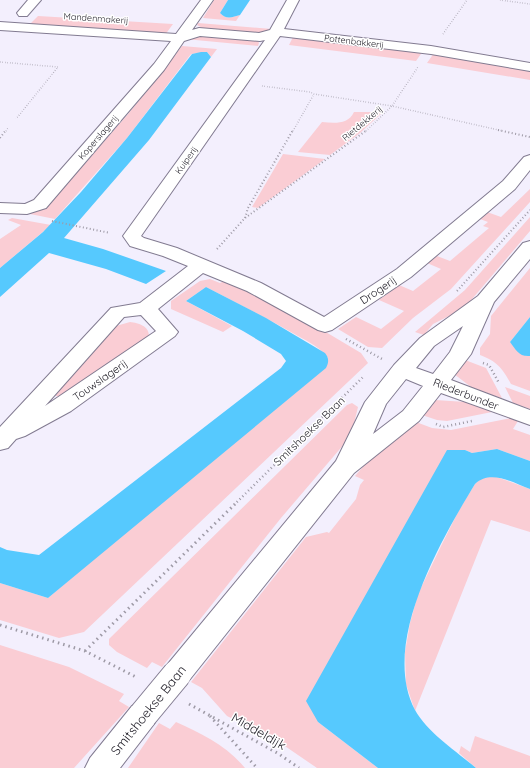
<svg xmlns="http://www.w3.org/2000/svg" width="530" height="768" viewBox="0 0 530 768" font-family="Quicksand,sans-serif">
  <rect width="100%" height="100%" fill="#f3effd"/>
  <path fill="#facdd4" d="M214 0H228L220 13C226 20 233 17 240 15L236 21 203 18Z
    M38 16 173 24 165 35 28 26Z
    M198 23 272 29 264 34 204 29 197 25Z
    M201 35 258 41 259 43 258 46 185 39Z
    M294 35 423 51 416 61 289 45Z
    M182 46 217 49 211 57 207 52 191 54 127 138 55 219 30 214 28 212 51 202 129 113Z
    M434 53 530 69V80L427 63Z
    M354 112H383L360 133 330 155 298 152 322 122C334 123 348 125 354 112Z
    M283 154 325 159 258 208 252 207Z
    M530 189V202L451 289 413 318 382 348 368 347 338 329 356 317 381 329 404 311 379 300 399 285 413 291 441 269 427 263 437 256 450 261 489 228 483 226 488 222 480 219 487 212 501 217Z
    M530 217V231L467 305 457 312 433 324 424 335 415 332 465 290Z
    M12 218 51 225 0 268V239L21 225 8 220Z
    M530 268V317L510 342 526 356H530V391L511 384C502 368 498 362 480 355V348L490 334 491 316Z
    M210 279 220 283 226 280 309 322 361 353 368 363 84 632 59 638 0 620V583L48 598 328 358C321 348 309 342 298 336 268 319 237 303 206 287L186 301 232 326 223 332 171 309V301L200 281Z
    M130 322C139 323 149 326 149 336L145 340 62 396H56L55 394 116 326Z
    M465 360 486 368 502 398 475 390 454 374Z
    M505 387 530 396V409L513 403Z
    M435 400 466 402 492 412 447 421 437 420 422 415Z
    M352 403 358 407 351 436 281 518 162 667 152 662 147 668 117 652 109 645V639L347 405Z
    M511 418 518 421 513 429 530 435V461L497 449 472 453 465 450 318 722 378 768H317L279 742 227 716 202 688 191 682 306 537 327 532 329 533 356 499 360 485 364 480 355 476C366 463 377 451 391 440 399 434 409 430 416 422L432 428 451 430Z
    M488 477H497L530 489V532L491 520 415 711 406 684 405 652 410 623 418 594 441 546 459 510 475 484 480 479Z
    M0 645 69 667 124 694 119 701 129 707 74 768H0Z
    M176 722C201 733 227 746 245 768H128L159 723 170 729Z
    M475 736 530 756V768H476L459 753 461 746 470 752Z"/>
  <path fill="#56c9fe" d="M228 0H250L240 15C233 17 226 20 220 13Z
    M201 52H207L211 57 149 140 64 238 103 249 166 271 146 284 106 269 49 253 0 297V268L43 232 81 192 127 138 192 54Z
    M206 287 266 318 325 353C329 358 329 362 326 368L48 598 0 583V547L7 550 39 555 281 368 286 361 281 354 243 331 186 301Z
    M530 317V356C519 357 516 350 510 342Z
    M497 449 530 461V489C513 483 491 469 475 484 441 540 380 644 415 710 428 733 456 751 476 768H378L318 722 306 701 447 450H465L472 453Z"/>
  <g fill="none" stroke-linecap="round" stroke-linejoin="round">
    <g stroke="#827b91" stroke-width="2">
      <path id="minor" d="M28 0H41L27 16H19L17 13Z
        M201 0H213L192 30 199 28 259 33 270 30 287 0H299L284 29 431 46 530 63V71L431 54 280 36 141 236 144 238 177 248 261 283 324 317 397 269 503 181 524 157 530 155V170L515 189 411 277 332 330 325 332 318 330 247 291 203 273 158 309 178 332 175 336 71 411 25 436 16 439 8 448 0 450V427L111 308 140 303 188 266 163 256 130 246 123 236 265 40 260 41 200 36 184 41 164 70 46 208 27 214 0 213V203L25 204 34 200 154 64 171 41 0 30V22L176 34ZM141 315 156 331 45 406 124 317Z
        M530 241V259L494 302 471 354 451 380 530 410V425L441 393 419 421 354 473 187 683 177 686 167 683 162 674 167 665 336 461 365 402 394 365 420 338 478 296 523 243ZM463 326 450 352 433 374 416 368 434 346ZM406 379 423 386 403 411 373 434 386 404Z
        M143 702 154 706 158 715 154 724 120 768H85L90 758 132 706Z"/>
    </g>
    <path stroke="#9e9aa6" stroke-width="1.5" stroke-dasharray="0.5 2" stroke-linecap="butt" d="M500 0 530 4
      M443 34 467 0
      M0 62 58 67 16 119
      M262 86 310 92 314 94 392 106 418 67
      M6 131 8 128
      M293 131 314 94
      M366 131 392 106 503 131"/>
    <path stroke="#9e9aa6" stroke-width="2" stroke-dasharray="1 2.5" stroke-linecap="butt" d="M498 130 530 137
      M0 138 6 130
      M245 218 248 208 293 130
      M52 221 110 233
      M217 249 245 218 367 130
      M457 291 530 210"/>
    <path stroke="#9e9aa6" stroke-width="2.5" stroke-dasharray="1 3" stroke-linecap="butt" d="M346 339 382 359
      M483 363 489 365 499 383
      M436 424 443 427 472 421
      M234 505 363 377"/>
    <path stroke="#9e9aa6" stroke-width="3" stroke-dasharray="1.5 4" stroke-linecap="butt" d="M0 625 85 651 138 678
      M85 651 235 504
      M189 704 279 754 299 768
      M210 716 257 768"/>
    <use href="#minor" fill="#fff" fill-rule="evenodd"/>
    <g stroke="#827b91" stroke-width="30" stroke-linecap="butt">
      <path id="minor-bridge" d="M143 715 177 674"/>
    </g>
    <use href="#minor-bridge" stroke="#fff" stroke-width="28"/>
  </g>
  <g text-anchor="middle" dominant-baseline="central" stroke-width="3" stroke-linejoin="round" paint-order="stroke">
    <g font-size="9" fill="#28262f" stroke="#fff">
      <text transform="translate(96 18) rotate(4)">Mandenmakerij</text>
      <text transform="translate(354 41) rotate(7)">Pottenbakkerij</text>
      <text transform="translate(362 123) rotate(-40)">Rietdekkerij</text>
      <text transform="translate(98 137) rotate(-49)">Koperslagerij</text>
      <text transform="translate(186 160) rotate(-55)">Kuiperij</text>
    </g>
    <g font-size="11" fill="#28262f" stroke="#fff">
      <text transform="translate(378 290) rotate(-34)">Drogerij</text>
      <text transform="translate(100 380) rotate(-35)">Touwslagerij</text>
      <text transform="translate(466 394) rotate(21)">Riederbunder</text>
      <text transform="translate(309 431) rotate(-44)">Smitshoekse Baan</text>
    </g>
    <g font-size="13" fill="#28262f" stroke="#fff">
      <text transform="translate(148 710) rotate(-51)">Smitshoekse Baan</text>
      <text transform="translate(259 731) rotate(30)">Middeldijk</text>
    </g>
  </g>
</svg>
